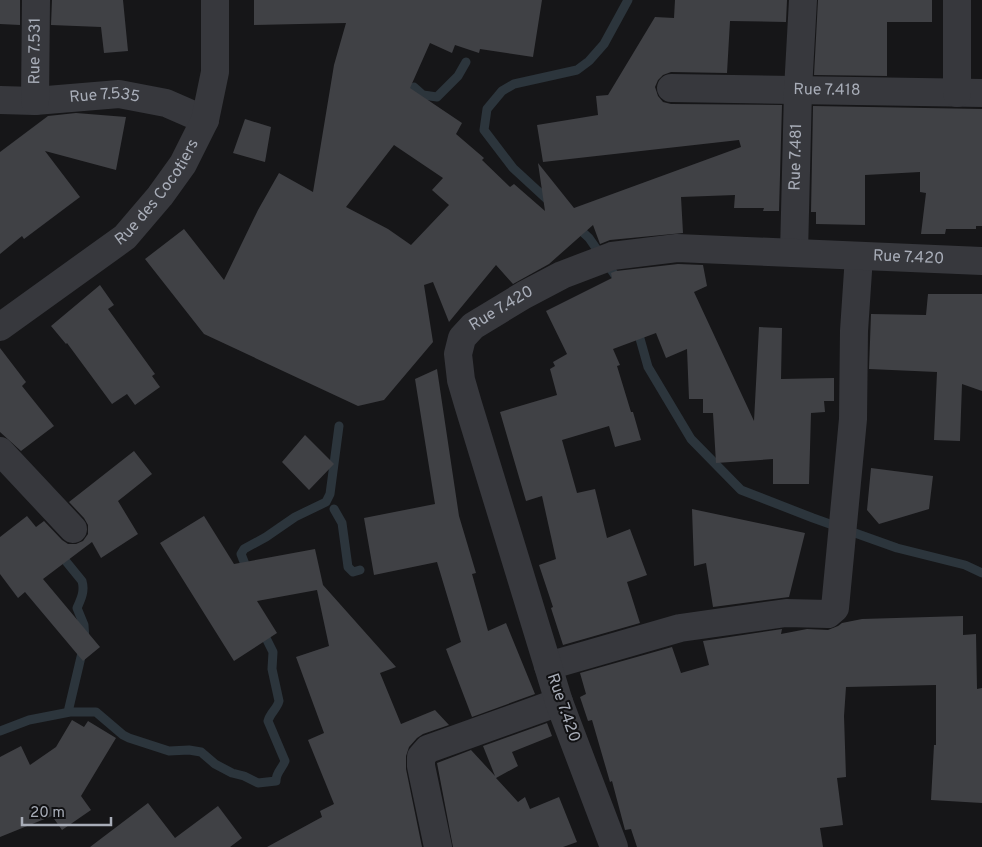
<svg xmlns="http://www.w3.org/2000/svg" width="982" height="847" viewBox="0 0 982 847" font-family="Overpass,sans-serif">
  <rect width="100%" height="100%" fill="#161618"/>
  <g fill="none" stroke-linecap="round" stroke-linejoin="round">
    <path stroke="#2c353c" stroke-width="9" d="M414 87 423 95 437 97 458 76 466 62
      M551 203 513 168 484 130 487 109 502 91 514 84 577 70 589 61 604 44 628 0
      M575 225 589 238 619 281
      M637 328 648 367 691 439 741 490 813 518 897 548 965 565 982 573
      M334 509 342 523 348 567 353 572 360 570
      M60 554 82 581C85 591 81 599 77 608L84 625 85 640 68 712
      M248 572 241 554 244 549 266 537 295 517 326 502 330 494 339 426
      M0 731 29 720 70 712H96L123 735 129 738 169 751 189 750 201 752 215 764 232 773 244 776 258 783 276 781C276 772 282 769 285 761L268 721C270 713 277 709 279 701L272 669 273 652 262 630"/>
  </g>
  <path fill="#404145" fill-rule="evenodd" d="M0 0H20V25L0 24Z
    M52 0H123L128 51 104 53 101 27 51 25Z
    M254 0H542L533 57 480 49 479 53 455 45 452 53 430 43 410 88 462 123 456 134 484 158 482 160 510 187 514 184 545 211 538 163 574 208 741 147 739 140 543 162 537 125 598 115 596 96 608 95 655 17 674 18 675 0H787L786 22 730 21 727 73 671 72 663 75 658 80 655 87 658 96 663 102 671 104 782 105 779 211H763L764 208H734L735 195 681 197 683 233 610 240 600 244 593 225 549 264 513 284 496 265 449 322 433 282 424 285 433 342 384 400 358 406 204 334 145 259 184 229 224 280 258 210 279 173 313 192 334 65 346 23 254 25ZM394 145 443 178 432 190 449 205 411 245 388 229 346 207Z
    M818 0H932V22H887V76L814 75Z
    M813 106 982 109V226H976V229H946L945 234H921L926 193 920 192V172L865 175V225L816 224V212H811Z
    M76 113 126 117 116 170 45 151 80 197 24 239 22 236 0 254V152L48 116Z
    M245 119 271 127 265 162 233 153Z
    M678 264 703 265 707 286 694 292 754 421 759 327 782 328 781 379 834 378V401H824L825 412 811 413 809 484H773V459L716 463 713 413H703V399H689L687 349 666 358 656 333 613 349 620 365 617 366 631 412H633L641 440 615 447 609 426 562 440 577 493 595 489 607 538 630 529 647 575 627 582 640 623 563 645 551 608 553 607 539 565 556 559 542 496 526 501 500 412 557 395 550 369 555 366 553 362 567 354 546 311 612 278 611 273 616 271Z
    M100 285 114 305 108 309 155 374 152 376 160 387 135 405 127 394 112 404 67 343 66 344 51 326Z
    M928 294H982V391L962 384 960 441 934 440 937 372 869 369 871 314 926 315Z
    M0 348 26 382 22 386 54 426 21 451 0 432Z
    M437 369 459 516 476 573 472 574 488 631 506 623 535 694 472 717 446 649 461 642 437 562 374 575 364 518 435 504 415 379Z
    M305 435 334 464 309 490 282 462Z
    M134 451 152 474 118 501 138 534 101 558 92 542 43 579 100 647 83 661 25 592 18 598 0 574V537L27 516 36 527 44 521 62 540 68 544H76L83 541 88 534V525L84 518 69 502Z
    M871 468 933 476 929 509 879 524 867 510Z
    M692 509 805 533 789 597 713 607 706 563 694 566Z
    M204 516 234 564 315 549 323 585 396 667 380 673 401 724 435 710 449 725 423 734 417 738 409 747 406 756V769L422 847H267L322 817 320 811 334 804 308 740 324 733 296 657 329 646 317 590 257 601 277 633 234 661 160 543Z
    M963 616V635L976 634 977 689 982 688V803L931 800 934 745H936V685L846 687 844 716 846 777 837 778 843 825 820 828 823 847H637L631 829 625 830 612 781 610 782 592 720 588 721 580 697 586 694 580 673 672 647 681 673 709 665 703 641 782 629 781 634 807 629 828 630 838 626 842 623 862 619Z
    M72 720 84 727 88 721 116 738 81 796 91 810 62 830 52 816 0 837V757L21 746 30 765 56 747Z
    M547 723 552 736 512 752 518 766 496 778 518 802 525 797 530 809 559 797 577 842 563 847H453L437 763 471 750 495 776 483 746Z
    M148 803 175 838 218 806 242 838 230 847H90Z"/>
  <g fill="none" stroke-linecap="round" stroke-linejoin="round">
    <g stroke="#37383d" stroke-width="28">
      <path id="s1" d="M671 88 982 93"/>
      <path d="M957 93V0"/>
      <path id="s2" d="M0 100 35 101 119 94 166 103 205 120"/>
      <path id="s3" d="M35 101 36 0"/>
      <path id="s4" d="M794 253 798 90 803 0"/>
      <path id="s5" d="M0 327 125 237 160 196 183 164 205 120 215 72V0"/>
      <path d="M0 451 73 529"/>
      <path d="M548 666 680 628 786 613 828 614 835 608 853 419 854 331 859 256"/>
      <path d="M438 847 421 766V757L428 749 559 702"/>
      <path id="s6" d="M614 847 559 702 468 404 461 380 458 354 462 338 473 326 524 295 562 275 612 256 677 248 982 261"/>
    </g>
  </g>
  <g text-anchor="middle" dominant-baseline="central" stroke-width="4" stroke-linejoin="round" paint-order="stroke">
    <g font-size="16" fill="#a8adb8" stroke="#111113">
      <text stroke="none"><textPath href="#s3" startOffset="50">Rue 7.531</textPath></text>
      <text stroke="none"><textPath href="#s1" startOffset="156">Rue 7.418</textPath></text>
      <text stroke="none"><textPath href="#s2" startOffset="105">Rue 7.535</textPath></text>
      <text stroke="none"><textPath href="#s4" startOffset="96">Rue 7.481</textPath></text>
      <text stroke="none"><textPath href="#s5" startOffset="209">Rue des Cocotiers</textPath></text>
      <text stroke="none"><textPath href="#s6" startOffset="1004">Rue 7.420</textPath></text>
      <text stroke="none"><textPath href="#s6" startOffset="584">Rue 7.420</textPath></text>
      <text transform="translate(563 708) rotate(71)">Rue 7.420</text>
    </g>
  </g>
  <path d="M22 817v8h89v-8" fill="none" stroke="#a8adb8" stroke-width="2.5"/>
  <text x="30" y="817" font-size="15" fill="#a8adb8" stroke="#111113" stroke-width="4" paint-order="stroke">20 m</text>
</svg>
